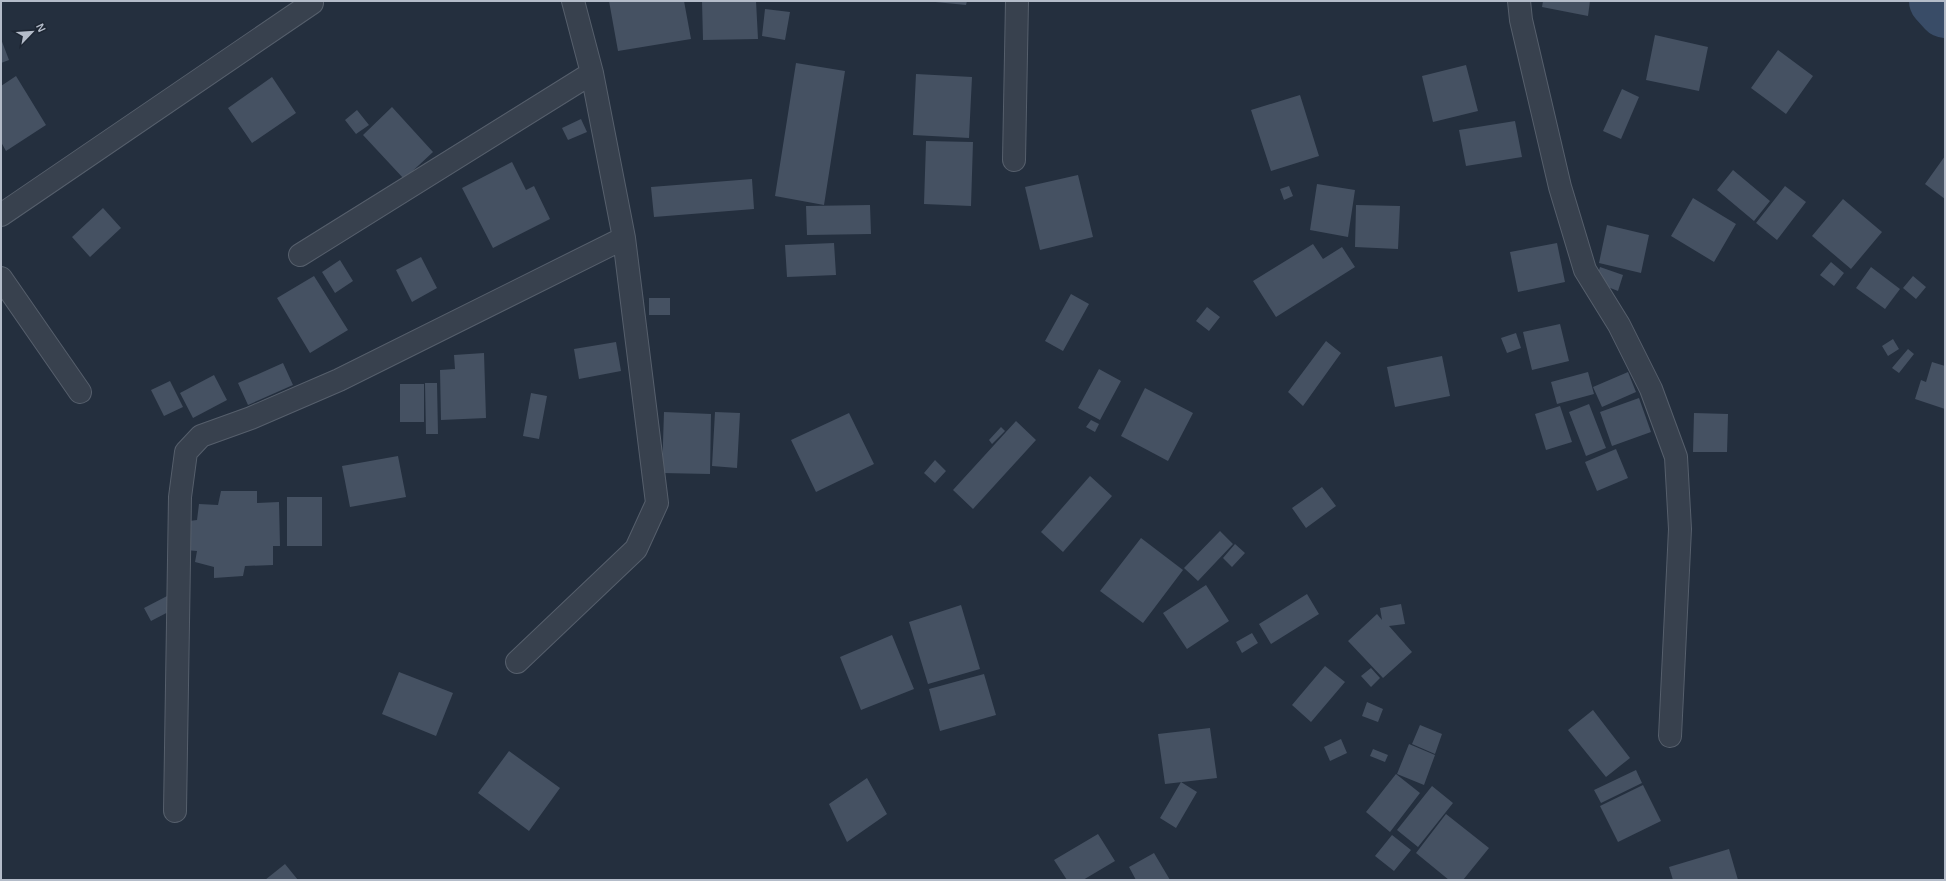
<svg xmlns="http://www.w3.org/2000/svg" width="1946" height="881" viewBox="0 0 1946 881" font-family="Arial,sans-serif">
  <rect width="100%" height="100%" fill="#242f3e"/>
  <g fill="none" stroke-linecap="round" stroke-linejoin="round">
    <path stroke="#394c67" stroke-width="54" d="M1936 1 1945 11"/>
  </g>
  <path fill="#455162" d="M609 1H684L691 39 618 51Z
    M702 1H756L758 39 703 40Z
    M925 1H967L966 5Z
    M1543 1H1590L1588 16 1542 7Z
    M765 9 790 12 785 40 762 36Z
    M1655 35 1708 47 1699 91 1646 80Z
    M1 39 9 60 1 63Z
    M1778 50 1813 76 1786 114 1751 88Z
    M796 63 845 71 824 205 775 196Z
    M1466 65 1478 111 1433 122 1422 76Z
    M916 74 972 77 969 138 913 135Z
    M16 76 46 125 6 151 1 142V86Z
    M272 77 296 113 252 143 228 108Z
    M1622 89 1639 97 1621 139 1603 131Z
    M1300 95 1319 156 1271 171 1251 110Z
    M392 107 433 152 404 179 363 135Z
    M357 110 369 125 356 134 345 120Z
    M581 119 587 132 568 140 562 128Z
    M1515 121 1522 157 1466 166 1459 130Z
    M926 141 973 142 971 206 924 204Z
    M1945 156V199L1925 184Z
    M512 162 526 190 534 186 550 219 493 248 462 188Z
    M1733 170 1770 201 1754 221 1717 190Z
    M1078 175 1093 237 1040 250 1025 187Z
    M752 179 754 209 654 217 651 187Z
    M1317 184 1355 190 1348 237 1310 230Z
    M1289 186 1293 196 1284 200 1280 189Z
    M1785 186 1806 202 1777 240 1756 223Z
    M1693 198 1736 224 1714 262 1671 236Z
    M1843 199 1882 232 1851 269 1812 236Z
    M870 205 871 234 807 235 806 206Z
    M1356 205 1400 206 1398 249 1355 247Z
    M103 208 121 228 90 257 72 237Z
    M1607 225 1649 235 1641 273 1599 263Z
    M834 243 836 275 787 277 785 245Z
    M1557 243 1565 282 1518 292 1510 252Z
    M1313 244 1323 259 1342 247 1355 267 1276 317 1253 281Z
    M421 257 437 288 412 302 396 270Z
    M340 260 353 281 335 293 322 272Z
    M1831 262 1844 273 1834 286 1820 275Z
    M1600 267 1623 275 1618 291 1595 282Z
    M1871 267 1900 289 1885 309 1856 288Z
    M314 276 348 330 310 353 277 298Z
    M1913 276 1926 287 1916 299 1903 288Z
    M1071 294 1089 304 1063 351 1045 341Z
    M649 298H670V315H649Z
    M1207 307 1220 317 1209 331 1196 321Z
    M1560 324 1569 361 1532 370 1523 332Z
    M1516 333 1521 348 1507 353 1501 338Z
    M1893 339 1899 349 1888 356 1882 346Z
    M1326 341 1341 353 1303 406 1288 392Z
    M616 342 621 371 579 379 574 349Z
    M1908 349 1914 354 1899 373 1892 368Z
    M484 353 486 418 441 420 440 370 455 369 454 355Z
    M1442 356 1450 396 1395 407 1387 367Z
    M1932 362 1945 366V409L1915 399 1921 380 1926 382Z
    M283 363 293 385 248 405 238 383Z
    M1099 369 1121 381 1100 420 1078 408Z
    M1588 372 1594 394 1557 404 1551 382Z
    M1628 372 1636 392 1602 407 1593 387Z
    M214 375 227 400 193 418 180 393Z
    M170 381 183 407 164 416 151 390Z
    M425 383H437L438 434H426Z
    M400 384H424V422H400Z
    M1145 388 1193 413 1168 461 1121 436Z
    M531 393 547 396 539 439 523 436Z
    M1639 398 1651 432 1612 446 1600 412Z
    M1589 404 1606 448 1586 456 1569 412Z
    M1560 406 1572 442 1546 450 1535 414Z
    M664 412 711 414 710 474 662 473Z
    M715 412 740 413 737 468 712 466Z
    M849 413 874 464 816 492 791 440Z
    M1694 413 1728 414 1727 452H1693Z
    M1091 420 1099 424 1095 432 1086 427Z
    M1016 421 1036 440 973 509 953 490Z
    M1001 427 1005 431 992 444 989 440Z
    M1616 449 1628 478 1597 491 1585 462Z
    M398 456 406 497 350 507 342 466Z
    M935 460 946 471 935 483 924 473Z
    M1090 476 1112 496 1063 552 1041 532Z
    M1322 487 1336 506 1306 528 1292 508Z
    M221 491H257V503L279 502 280 546H273V565L245 566 243 576 214 578V567L195 562 197 551 185 550 189 521 197 520 199 504 218 505Z
    M287 497H322V546H287Z
    M1220 531 1233 544 1198 581 1184 568Z
    M1141 538 1183 570 1143 623 1100 591Z
    M1235 544 1245 553 1232 567 1223 558Z
    M1206 585 1229 621 1187 649 1163 613Z
    M1307 594 1319 614 1271 644 1259 624Z
    M169 595 176 608 151 621 144 608Z
    M1401 604 1405 624 1389 626 1412 652 1383 678 1348 641 1377 614 1382 620 1380 608Z
    M961 605 980 669 928 684 909 622Z
    M1252 633 1258 643 1242 653 1236 642Z
    M892 635 914 689 861 710 840 657Z
    M1325 666 1345 682 1311 722 1292 705Z
    M1371 668 1380 678 1371 687 1361 676Z
    M399 672 453 693 436 736 382 714Z
    M984 674 996 715 940 731 929 689Z
    M1367 702 1383 709 1378 722 1362 716Z
    M1593 710 1630 758 1606 777 1568 730Z
    M1420 725 1442 734 1435 754 1412 744Z
    M1210 728 1217 778 1165 784 1158 734Z
    M1341 739 1347 753 1330 761 1324 747Z
    M1409 744 1435 755 1424 785 1397 774Z
    M1373 749 1388 755 1385 762 1370 756Z
    M509 751 560 788 529 831 478 793Z
    M1636 770 1642 783 1601 803 1594 790Z
    M1396 774 1420 793 1390 832 1366 812Z
    M867 778 887 814 847 842 829 804Z
    M1181 782 1197 792 1176 828 1160 818Z
    M1643 785 1661 821 1618 842 1600 806Z
    M1432 786 1453 803 1418 847 1397 830Z
    M1446 814 1489 848 1463 880H1449L1416 853Z
    M1098 834 1115 861 1083 880H1067L1054 860Z
    M1392 835 1411 850 1394 871 1375 856Z
    M1729 849 1738 880H1673L1669 867Z
    M1154 853 1170 880H1136L1129 867Z
    M285 864 298 880H265Z"/>
  <g fill="none" stroke-linecap="round" stroke-linejoin="round">
    <g stroke="#565f6c" stroke-width="24">
      <path id="minor" d="M1519 1 1521 20 1560 187 1585 270 1619 325 1651 389 1676 457 1680 529 1670 736
        M1014 160 1017 1
        M1 215 312 3
        M300 255 592 73
        M1 278 80 392
        M517 662 636 549 657 503 624 238 592 73 573 1
        M175 811 180 497 186 452 201 436 251 418 339 380 624 238"/>
    </g>
    <use href="#minor" stroke="#38414e" stroke-width="22"/>
  </g>
  <rect width="1946" height="881" fill="none" stroke="#b4bcc9" stroke-width="4"/>
  <g transform="translate(32 32) rotate(65)" stroke="#1d2633" stroke-width="3" paint-order="stroke">
  <path d="M0-3L7 15L0 10L-7 15Z" fill="#b4bcc9"/>
  <text y="-6" font-size="11" font-weight="bold" text-anchor="middle" fill="#b4bcc9">N</text>
  </g>
</svg>
